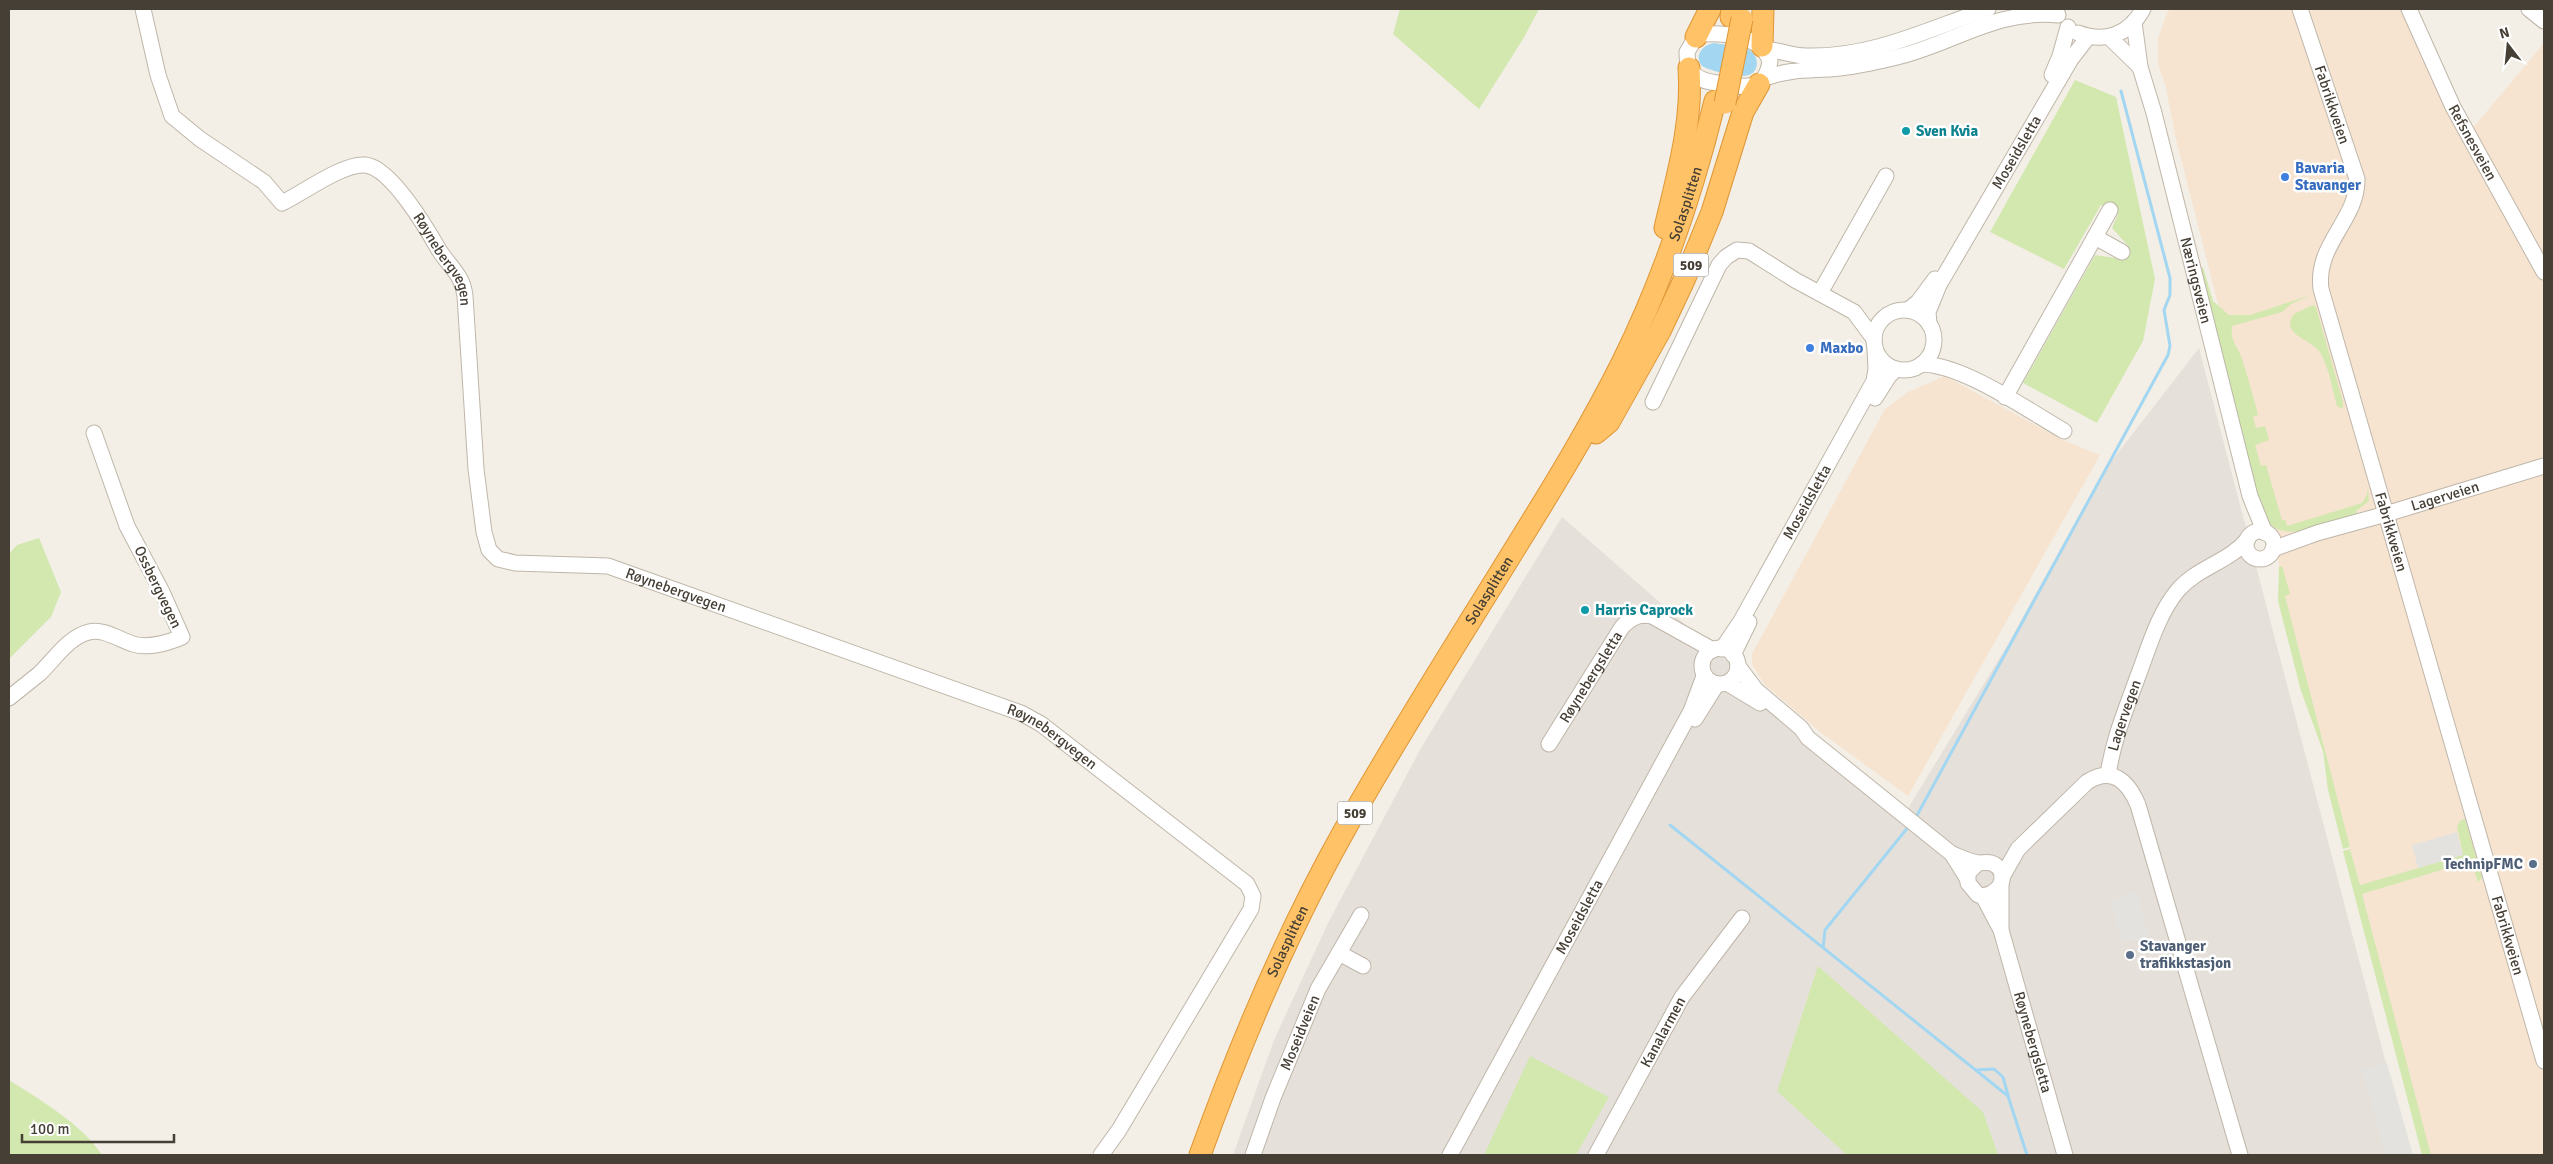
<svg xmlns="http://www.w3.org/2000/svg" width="2553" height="1164" viewBox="0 0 2553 1164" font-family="Signika,sans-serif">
  <rect width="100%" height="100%" fill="#f3efe6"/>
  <path fill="#f6e4d1" d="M2171 9H2414L2472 129 2544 43V1155H2429L2280 577 2275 529 2175 135 2166 88 2158 63V38L2167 13Z
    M1945 376 2063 440 2100 455 1908 796 1820 732 1764 684 1752 664V654L1885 409 1908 392Z"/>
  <path fill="#e6e0db" d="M2199 348 2410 1155H1233L1274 1040 1328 923 1421 748 1562 517 1904 815 2008 644 2103 472Z"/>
  <path fill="#d2e8af" d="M1400 9H1539L1523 39 1479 109 1393 34Z
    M2075 80 2116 97 2155 279 2143 341 2097 423 2023 383 2095 255 2122 259 2129 247 2112 228 2118 214 2101 205 2064 269 1990 232Z
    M2203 267 2213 301 2229 315H2250L2311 295 2291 304 2282 312 2232 326C2230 344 2238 345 2242 359 2248 377 2253 396 2258 415L2253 417 2256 428 2265 426 2269 440 2255 445 2261 466 2266 465 2282 520H2285L2287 526 2362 503 2367 495 2368 487 2369 501 2356 511 2357 515C2329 523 2287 545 2264 520L2200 270Z
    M2313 305 2316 307 2343 402V409L2337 406C2333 391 2329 369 2321 354 2314 340 2278 335 2294 314Z
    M39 538 61 592 51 617 9 659V554L17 545Z
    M2282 566 2290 594 2285 596 2350 847 2343 849 2328 790 2323 751 2301 691 2278 601 2279 567Z
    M2465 819 2482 878 2478 882 2471 861 2362 894 2431 1155H2422L2343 851 2350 849 2360 885 2463 855 2457 826 2461 820Z
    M1818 966 1983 1112 1998 1155H1847L1777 1091Z
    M1530 1056 1609 1097 1576 1155H1484Z
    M9 1080C39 1099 83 1125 102 1155H9Z"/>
  <path fill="#e4e2de" d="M2457 832 2463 855 2418 868 2412 845Z
    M2136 892 2149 936 2122 943 2110 900Z
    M2387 1063 2413 1155H2386L2362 1069Z"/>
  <path fill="#a2d6f1" d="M1714 43C1725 45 1739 45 1749 50 1759 55 1760 71 1749 75 1740 78 1710 71 1702 66 1694 56 1702 45 1714 43Z"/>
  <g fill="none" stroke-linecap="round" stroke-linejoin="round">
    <path stroke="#a2d6f1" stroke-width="3" d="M1915 819 2168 355 2170 346 2164 310 2170 295V278L2121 91
      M1670 825 2008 1096 2027 1155
      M1823 948 1825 930 1909 826
      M1976 1070 1994 1069 2003 1077 2008 1095"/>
    <g stroke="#bfb6a9" stroke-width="17">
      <g id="minor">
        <path id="s1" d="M143 9 158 75 172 116 200 139 264 182 282 203C303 193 343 163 365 165 391 167 427 229 439 250 449 266 463 275 465 296L476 469 484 532 489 550 498 559 515 563 608 566 1021 713 1041 724 1247 884 1253 896 1251 909 1119 1130 1101 1155"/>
        <path id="s2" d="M2300 9 2357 179C2358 220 2315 244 2321 289L2544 1061"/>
        <path id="s3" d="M2409 9 2453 107 2544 272"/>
        <path d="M2529 9 2544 21"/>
        <path id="s4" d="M2134 22 2140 67 2154 113 2250 496 2265 533"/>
        <path d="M2078 33C2105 43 2129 35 2143 9"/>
        <path d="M1703 34C1727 33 1762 36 1770 61 1766 91 1746 88 1723 84 1713 82 1701 82 1694 74 1688 68 1687 61 1687 52L1696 37Z"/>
        <path d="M2109 37 2140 67"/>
        <path d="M1764 49C1779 50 1792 56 1806 56 1872 58 1928 29 1988 9"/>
        <path d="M2052 75 2060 56 2068 27"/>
        <path d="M1765 78C1793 68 1812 71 1840 68 1858 66 1876 62 1893 58 1953 45 1993 9 2058 15"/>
        <path d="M2095 237 2122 252"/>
        <path d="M1820 293 1886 176"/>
        <path d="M1908 310 1918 302 1935 279"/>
        <circle cx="1904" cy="340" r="30"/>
        <path id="s5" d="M1929 324 1928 312 1939 285 2071 59 2088 37"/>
        <path d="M1922 364C1964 365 2026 409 2064 431"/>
        <path d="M2005 397 2110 210"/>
        <path d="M1875 398 1889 376 1896 369"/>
        <path d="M1653 402 1719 265 1726 257 1737 250 1749 251 1795 280 1854 312 1874 339"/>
        <circle cx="2260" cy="545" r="14"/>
        <path id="s6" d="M2273 549 2317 533 2386 514 2544 466"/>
        <circle cx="1720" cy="666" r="18"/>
        <path id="s7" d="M1722 649 1741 621 1874 381 1876 369 1875 349"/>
        <path d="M1733 655 1749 622"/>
        <path d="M1738 666 1756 690 1801 728 1808 738 1952 854 1967 878"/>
        <path d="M1727 683 1760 703"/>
        <path d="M9 698C19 690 29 682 39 674 54 660 68 637 89 632 103 628 120 640 133 644 149 649 167 643 182 637L162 592 127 526 94 433"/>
        <path d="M1695 719 1717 684"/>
        <path id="s8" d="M1549 744 1622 627C1631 618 1639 613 1652 616L1713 650"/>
        <path id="s9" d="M2108 775C2113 740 2126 709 2138 676 2149 647 2158 614 2178 590 2198 567 2229 562 2248 539"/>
        <path d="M1952 854C1960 857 1970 862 1979 863 1984 863 1988 861 1994 864 2013 876 1996 899 1978 895L1968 883V873L1978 863"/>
        <path d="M2002 877 2018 849 2087 782C2112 766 2128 781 2138 805L2240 1155"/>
        <path id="s10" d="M1983 896 2001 930 2065 1155"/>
        <path d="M2001 928V884"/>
        <path d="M1339 953 1363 966"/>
        <path id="s11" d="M1253 1155 1273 1098 1318 989 1361 915"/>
        <path id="s12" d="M1450 1155 1691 711 1704 676"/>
        <path id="s13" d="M1596 1155 1682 997 1742 918"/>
      </g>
    </g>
    <g stroke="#df9635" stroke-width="23">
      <g id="highway">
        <path d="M1731 17 1732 9"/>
        <path d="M1696 37 1710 9"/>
        <path d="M1762 46 1763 9"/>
        <path d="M1665 228C1677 176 1693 123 1689 68"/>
        <path d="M1596 433 1609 422 1660 331 1685 278 1712 212 1743 112 1759 84"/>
        <path id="s14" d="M1200 1155C1240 1044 1286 934 1344 831 1399 733 1460 638 1519 542 1555 484 1591 425 1622 363 1663 280 1693 191 1715 101"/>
      </g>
    </g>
    <use href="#minor" stroke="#fff" stroke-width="15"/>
    <use href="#highway" stroke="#ffc266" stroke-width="21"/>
    <g stroke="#df9635" stroke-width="23" stroke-linecap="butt">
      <path id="highway-bridge" d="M1725 103 1742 19"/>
    </g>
    <use href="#highway-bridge" stroke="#ffc266" stroke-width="21"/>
  </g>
  <g fill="#0f9aa8" stroke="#fff" stroke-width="2">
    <circle cx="1906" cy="131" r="5"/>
    <circle cx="1585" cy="610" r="5"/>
  </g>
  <g fill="#3f7fe0" stroke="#fff" stroke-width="2">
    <circle cx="2285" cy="177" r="5"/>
    <circle cx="1810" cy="348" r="5"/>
  </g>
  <g fill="#5c6f8a" stroke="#fff" stroke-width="2">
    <circle cx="2533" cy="864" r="5"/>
    <circle cx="2130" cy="955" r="5"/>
  </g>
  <g text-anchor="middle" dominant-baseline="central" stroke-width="5" stroke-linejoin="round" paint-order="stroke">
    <g fill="#fff" stroke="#7e7972" stroke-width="1">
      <rect x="1673.5" y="253.5" width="35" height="23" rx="4"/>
      <rect x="1337.5" y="801.5" width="35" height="23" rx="4"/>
    </g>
    <g font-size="14" font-weight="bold" fill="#463f35">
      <text x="1691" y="265">509</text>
      <text x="1355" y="813">509</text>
    </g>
    <g font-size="15" fill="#463f35" stroke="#fff">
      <text stroke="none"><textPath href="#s2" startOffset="101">Fabrikkveien</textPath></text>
      <text stroke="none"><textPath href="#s3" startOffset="148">Refsnesveien</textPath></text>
      <text stroke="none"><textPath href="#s5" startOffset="195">Moseidsletta</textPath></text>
      <text stroke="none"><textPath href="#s14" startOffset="1071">Solasplitten</textPath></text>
      <text stroke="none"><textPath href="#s1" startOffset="470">Røynebergvegen</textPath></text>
      <text stroke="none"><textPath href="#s4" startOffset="266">Næringsveien</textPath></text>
      <text stroke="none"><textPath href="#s6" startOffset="180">Lagerveien</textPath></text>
      <text stroke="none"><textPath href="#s7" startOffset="170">Moseidsletta</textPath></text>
      <text stroke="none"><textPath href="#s2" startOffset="550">Fabrikkveien</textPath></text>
      <text transform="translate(158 587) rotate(64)">Ossbergvegen</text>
      <text stroke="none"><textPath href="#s1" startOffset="964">Røynebergvegen</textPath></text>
      <text stroke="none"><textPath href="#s14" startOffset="636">Solasplitten</textPath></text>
      <text stroke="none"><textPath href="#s8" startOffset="79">Røynebergsletta</textPath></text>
      <text stroke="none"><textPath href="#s9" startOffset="62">Lagervegen</textPath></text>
      <text stroke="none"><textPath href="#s1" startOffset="1369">Røynebergvegen</textPath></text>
      <text stroke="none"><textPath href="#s12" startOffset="271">Moseidsletta</textPath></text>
      <text stroke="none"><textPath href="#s2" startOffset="970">Fabrikkveien</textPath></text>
      <text stroke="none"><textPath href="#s14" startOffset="231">Solasplitten</textPath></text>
      <text stroke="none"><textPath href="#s11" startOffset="131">Moseidveien</textPath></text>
      <text stroke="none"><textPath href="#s13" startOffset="140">Kanalarmen</textPath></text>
      <text stroke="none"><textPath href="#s10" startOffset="155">Røynebergsletta</textPath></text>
    </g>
    <g font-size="15" font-weight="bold" fill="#0d838f" stroke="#fff" text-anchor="start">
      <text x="1916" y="131">Sven Kvia</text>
      <text x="1595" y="610">Harris Caprock</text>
    </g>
    <g font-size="15" font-weight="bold" fill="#366cbe" stroke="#fff" text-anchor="start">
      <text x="2295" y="168">Bavaria<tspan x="2295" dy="17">Stavanger</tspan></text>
      <text x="1820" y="348">Maxbo</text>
    </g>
    <g font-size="15" font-weight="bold" fill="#4e5e75" stroke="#fff" text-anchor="end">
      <text x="2523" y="864">TechnipFMC</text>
      <text x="2140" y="946" text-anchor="start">Stavanger<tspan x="2140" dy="17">trafikkstasjon</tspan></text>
    </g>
  </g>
  <rect width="2553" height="1164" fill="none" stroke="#463f35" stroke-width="20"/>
  <g transform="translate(2508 45) rotate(344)" stroke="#ffffff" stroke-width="4" paint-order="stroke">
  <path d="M0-4L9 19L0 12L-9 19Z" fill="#463f35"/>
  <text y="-8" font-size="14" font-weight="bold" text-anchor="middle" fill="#463f35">N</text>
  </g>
  <path d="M22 1134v8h152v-8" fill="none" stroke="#463f35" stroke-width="2.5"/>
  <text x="30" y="1134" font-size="15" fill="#463f35" stroke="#ffffff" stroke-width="4" paint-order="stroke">100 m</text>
</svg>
